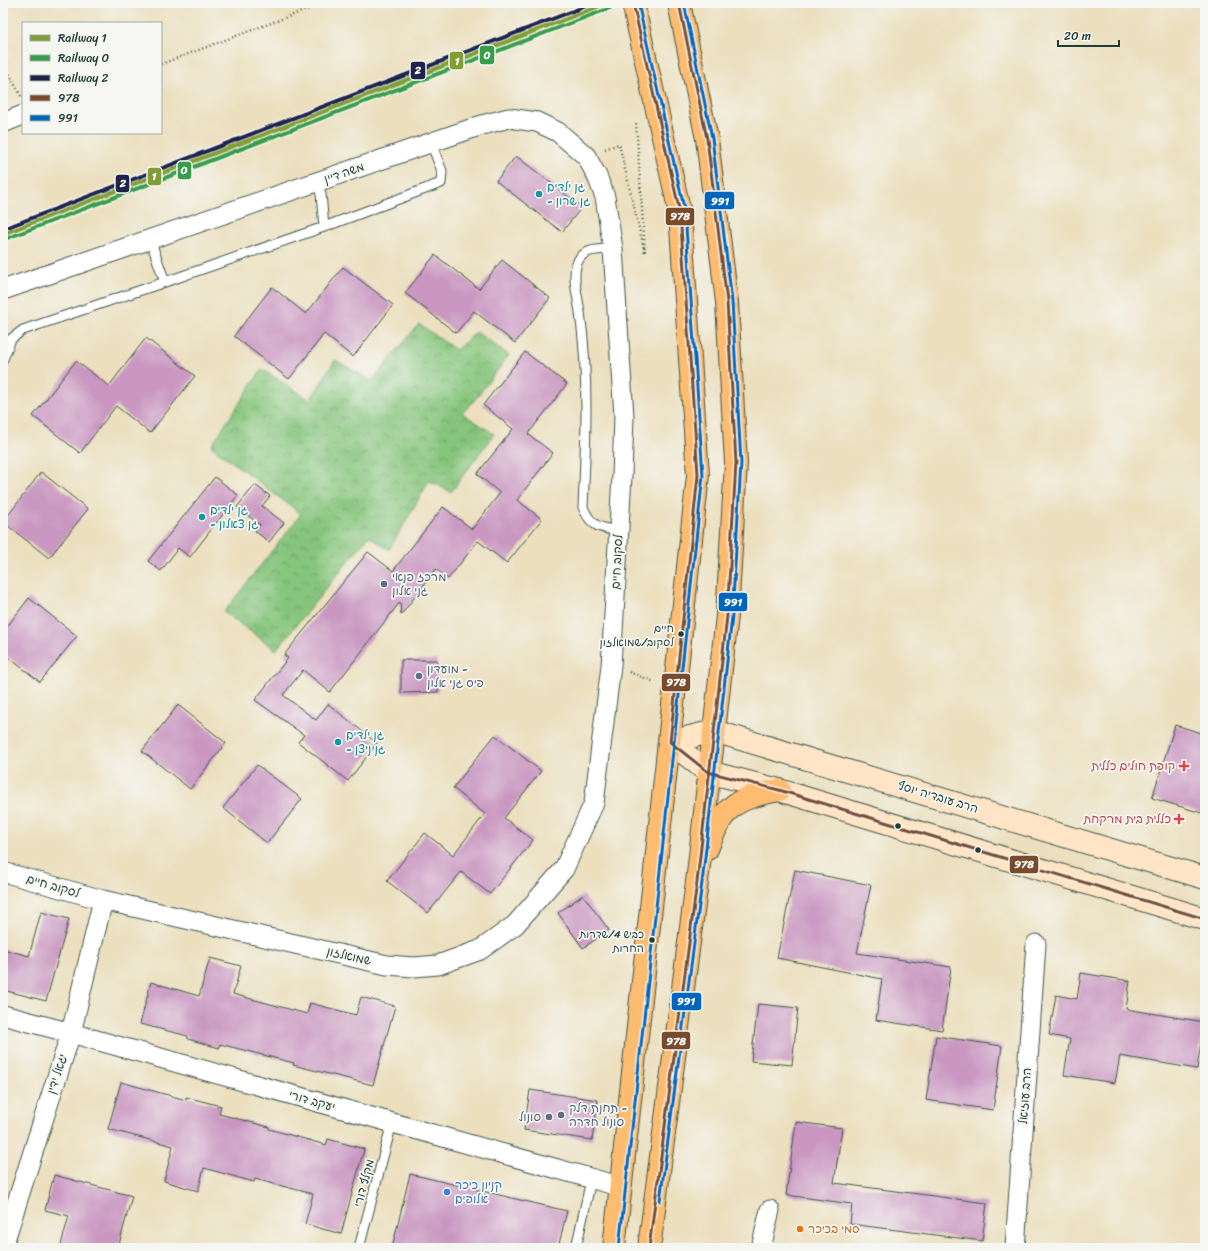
<svg xmlns="http://www.w3.org/2000/svg" width="1208" height="1251" viewBox="0 0 1208 1251" font-family="Sriracha,'Playpen Sans Hebrew',sans-serif">
  <defs>
    <pattern id="park-crowns" width="20" height="18" patternUnits="userSpaceOnUse"><rect width="20" height="18" fill="#85c57c"/><path d="M2 6a3 3 0 1 1 6 0M12 15a3 3 0 1 1 6 0" fill="none" stroke="#6ca166"/></pattern>
  </defs>
  <rect width="100%" height="100%" fill="#f6f6f2"/>
  <filter id="ink" filterUnits="userSpaceOnUse"><feTurbulence type="fractalNoise" baseFrequency=".025" numOctaves="2"/><feDisplacementMap in="SourceGraphic" scale="8" xChannelSelector="R" yChannelSelector="G"/><feConvolveMatrix kernelMatrix="1 2 1 2 8 2 1 2 1" color-interpolation-filters="sRGB"/></filter>
  <filter id="wash" filterUnits="userSpaceOnUse"><feTurbulence type="fractalNoise" baseFrequency=".012" numOctaves="4" result="noise"/><feDisplacementMap in="SourceGraphic" scale="16" xChannelSelector="R" yChannelSelector="G"/><feGaussianBlur stdDeviation="0.9" result="paint"/><feColorMatrix in="noise" values="0 0 0 0 0 0 0 0 0 0 0 0 0 0 0 0 0 1.4 0 .05"/><feComposite in="paint" operator="in"/></filter>
  <g filter="url(#wash)">
    <rect width="100%" height="100%" fill="#ebdfbe"/>
    <path fill="url(#park-crowns)" stroke="#528158" d="M419 324 456 350 476 332 509 355 473 402 462 413 494 434 451 492 429 481 389 550 369 536 276 650 224 612 301 514 211 446 262 369 310 400 335 360 372 381Z"/>
    <g id="blocks">
      <path fill="#c997c1" d="M516 156 582 207 562 232 496 181Z
        M435 255 479 289 502 260 550 298 515 343 474 311 456 333 405 293Z
        M343 267 393 305 353 357 324 334 289 379 234 336 272 287 306 314Z
        M146 338 195 376 150 433 116 406 80 453 33 416 76 361 109 386Z
        M525 352 567 384 528 434 553 453 517 500 542 519 507 563 478 541 448 579 436 569 401 615 400 602 330 692 303 670 283 695 316 720 328 704 377 743 348 781 298 742 304 735 255 700 288 658 284 655 368 552 393 571 443 507 472 529 500 493 477 474 513 429 483 405Z
        M41 472 88 509 49 558 3 522Z
        M215 477 238 495 190 557 178 548 161 571 148 561Z
        M255 485 270 496 262 506 284 523 269 542 255 531 260 525 237 507Z
        M29 598 77 636 40 682 3 653V632Z
        M401 660H437L438 692 401 693Z
        M178 705 226 743 190 789 142 751Z
        M1175 725 1205 734V814L1152 798Z
        M495 735 541 771 504 818 533 840 490 894 461 872 428 913 387 881 425 833 453 855 485 814 453 788Z
        M257 765 302 799 267 843 223 808Z
        M795 870 871 885 857 953 951 967 942 1030 876 1020 882 979 777 958Z
        M583 895 609 930 583 948 558 913Z
        M41 912 69 919 46 1001 3 990V949L29 956Z
        M210 958 241 966 233 994 307 1014 310 1003 356 1015 361 997 395 1006 373 1085 293 1065 294 1063 220 1044 219 1048 188 1039V1036L140 1024 151 982 199 996Z
        M1081 973 1130 981 1126 1009 1204 1022 1197 1069 1120 1056 1115 1083 1064 1075 1070 1039 1049 1035 1056 995 1077 999Z
        M758 1004 798 1008 792 1065 751 1061Z
        M936 1036 1002 1046 993 1110 926 1100Z
        M121 1082 186 1100V1097L221 1106 219 1114 269 1127V1129L326 1145 328 1139 364 1149 341 1234 305 1224 313 1194 255 1179 254 1182 204 1168 198 1191 164 1181 173 1146 108 1129Z
        M530 1090 598 1100 592 1140 524 1130Z
        M796 1122 842 1128 834 1183 987 1203 982 1241 850 1224 852 1204 786 1195Z
        M410 1174 567 1211 558 1248H392Z
        M54 1175 132 1196 118 1248H60L69 1216 45 1210Z"/>
    </g>
  </g>
  <g filter="url(#ink)">
    <use href="#blocks" fill-opacity="0" stroke="#3e5549" stroke-width="1"/>
    <g fill="none" stroke-linecap="round" stroke-linejoin="round">
      <g stroke="#3e5549" stroke-width="11">
        <path id="lane" d="M324 227 441 183 442 171 431 143
          M613 249C601 250 584 248 578 261 571 275 578 297 580 312 589 377 586 442 583 507 591 527 600 528 619 531
          M165 282 324 227 321 194 317 182
          M3 359 11 339 23 330 165 282 150 239
          M359 1248 392 1123
          M576 1248 591 1180"/>
      </g>
      <g stroke="#3e5549" stroke-width="21">
        <path id="street" d="M3 123 23 115
          M3 290 482 125 509 118 537 122 558 132 586 156 597 176 605 197 613 249 624 416 622 476 611 666 594 803 564 869 515 925 480 950 438 965 414 967 387 965 103 900 3 872
          M3 1015 71 1033 622 1187
          M3 1246 71 1033 103 900
          M761 1248 770 1210
          M1015 1248 1036 944"/>
      </g>
      <g stroke="#3e5549" stroke-width="24">
        <path id="secondary" d="M670 742 708 772 779 790 1205 919
          M670 742 714 731 1205 878"/>
      </g>
      <g stroke="#3e5549" stroke-width="24">
        <path id="highway" d="M707 849C724 806 733 799 779 790
          M614 1248 698 475 680 213 633 3
          M649 1248 698 874 718 696 727 616 736 463 727 302 707 139 679 3"/>
      </g>
      <path stroke="#3e5549" stroke-width="2.5" stroke-dasharray="1 3" stroke-linecap="butt" d="M3 51 6 68 21 96
        M161 64 314 7 318 3
        M605 149 619 144 645 253 636 122
        M629 672 655 682"/>
      <use href="#lane" stroke="#fff" stroke-width="9"/>
      <use href="#street" stroke="#fff" stroke-width="19"/>
      <use href="#secondary" stroke="#ffe4c6" stroke-width="22"/>
      <use href="#highway" stroke="#febc70" stroke-width="22"/>
      <g stroke="#f6f6f2" stroke-width="6">
        <path id="bus-1" d="M633 3 680 213 698 475 670 742 708 772 779 790 1205 919
          M649 1248 698 874 727 616 736 463 727 302 707 139 679 3"/>
      </g>
      <g stroke="#f6f6f2" stroke-width="6">
        <path id="bus-2" d="M660 1201 703 875 732 617 741 463 732 301 712 138 684 3
          M619 1248 703 475 685 212 638 3"/>
      </g>
      <use href="#bus-1" stroke="#7a4b2a" stroke-width="3"/>
      <use href="#bus-2" stroke="#0065bd" stroke-width="3"/>
      <g stroke="#f6f6f2" stroke-width="7">
        <path id="rail-1" d="M3 234 608 3"/>
      </g>
      <g stroke="#f6f6f2" stroke-width="7">
        <path id="rail-2" d="M5 239 610 8"/>
      </g>
      <g stroke="#f6f6f2" stroke-width="7">
        <path id="rail-3" d="M3 229 594 3"/>
      </g>
      <use href="#rail-1" stroke="#819e36" stroke-width="4"/>
      <use href="#rail-2" stroke="#389d48" stroke-width="4"/>
      <use href="#rail-3" stroke="#1f234a" stroke-width="4"/>
    </g>
  </g>
  <g fill="#0f9aa8" stroke="#f6f6f2" stroke-width="1.5">
    <circle cx="539" cy="194" r="4"/>
    <circle cx="202" cy="517" r="4"/>
    <circle cx="338" cy="742" r="4"/>
  </g>
  <g fill="#5c6f8a" stroke="#f6f6f2" stroke-width="1.5">
    <circle cx="384" cy="584" r="4"/>
    <circle cx="419" cy="676" r="4"/>
    <circle cx="561" cy="1115" r="4"/>
    <circle cx="549" cy="1117" r="4"/>
  </g>
  <g fill="#1f3d34" stroke="#f6f6f2" stroke-width="1.5">
    <circle cx="681" cy="634" r="3.5"/>
    <circle cx="898" cy="826" r="3.5"/>
    <circle cx="978" cy="850" r="3.5"/>
    <circle cx="652" cy="940" r="3.5"/>
  </g>
  <g fill="#e0444e" stroke="#f6f6f2" stroke-width="1.5">
    <path d="M1182 760h4v4h4v4h-4v4h-4v-4h-4v-4h4z"/>
    <path d="M1177 813h4v4h4v4h-4v4h-4v-4h-4v-4h4z"/>
  </g>
  <circle fill="#3f7fe0" stroke="#f6f6f2" stroke-width="1.5" cx="447" cy="1192" r="4"/>
  <circle fill="#e8710a" stroke="#f6f6f2" stroke-width="1.5" cx="800" cy="1229" r="4"/>
  <g text-anchor="middle" dominant-baseline="central" stroke-width="3.5" stroke-linejoin="round" paint-order="stroke">
    <g font-size="11" fill="#1f3d34" stroke="#f6f6f2" text-anchor="end">
      <text x="674" y="628">חיים<tspan x="674" dy="14">לסקוב/שמואלזון</tspan></text>
      <text x="644" y="934">כביש 4/שדרות<tspan x="644" dy="14">החרות</tspan></text>
    </g>
    <g font-size="12" fill="#1f3d34" stroke="#f6f6f2">
      <text transform="translate(344 173) rotate(-19)">משה דיין</text>
      <text transform="translate(617 562) rotate(-87)">לסקוב חיים</text>
      <text transform="translate(938 797) rotate(17)">הרב עובדיה יוסף</text>
      <text transform="translate(53 886) rotate(16)">לסקוב חיים</text>
      <text transform="translate(349 956) rotate(13)">שמואלזון</text>
      <text transform="translate(57 1074) rotate(-72)">יגאל ידין</text>
      <text transform="translate(1025 1096) rotate(-86)">הרב עוזיאל</text>
      <text transform="translate(312 1101) rotate(16)">יעקב דורי</text>
      <text transform="translate(364 1183) rotate(-75)">מקלף דורי</text>
    </g>
    <g font-size="12" fill="#0d838f" stroke="#f6f6f2" text-anchor="start">
      <text x="547" y="187">גן ילדים<tspan x="547" dy="14">- גן שרון</tspan></text>
      <text x="210" y="510">גן ילדים<tspan x="210" dy="14">- גן צאלון</tspan></text>
      <text x="346" y="735">גן ילדים<tspan x="346" dy="14">- גן ניצן</tspan></text>
    </g>
    <g font-size="12" fill="#4e5e75" stroke="#f6f6f2" text-anchor="start">
      <text x="392" y="577">מרכז פנאי<tspan x="392" dy="14">גני אלון</tspan></text>
      <text x="427" y="669">מועדון -<tspan x="427" dy="14">פיס גני אלון</tspan></text>
      <text x="569" y="1108">תחנת דלק -<tspan x="569" dy="14">סונול חדרה</tspan></text>
      <text x="541" y="1117" text-anchor="end">סונול</text>
    </g>
    <g font-size="12" fill="#be3a42" stroke="#f6f6f2" text-anchor="end">
      <text x="1175" y="766">קופת חולים כללית</text>
      <text x="1171" y="819">כללית בית מרקחת</text>
    </g>
    <g font-size="12" fill="#366cbe" stroke="#f6f6f2" text-anchor="start">
      <text x="455" y="1185">קניון כיכר<tspan x="455" dy="14">אלופים</tspan></text>
    </g>
    <g font-size="12" fill="#c56008" stroke="#f6f6f2" text-anchor="start">
      <text x="808" y="1229">סמי בכיכר</text>
    </g>
  </g>
  <g stroke="#f6f6f2" stroke-width="1.5">
    <rect x="479" y="45" width="16" height="20" rx="4" fill="#389d48"/>
    <rect x="449" y="51" width="15" height="19" rx="4" fill="#819e36"/>
    <rect x="410" y="61" width="16" height="19" rx="4" fill="#1f234a"/>
    <rect x="177" y="161" width="15" height="19" rx="4" fill="#389d48"/>
    <rect x="147" y="167" width="15" height="19" rx="4" fill="#819e36"/>
    <rect x="115" y="174" width="15" height="19" rx="4" fill="#1f234a"/>
    <rect x="704" y="191" width="31" height="19" rx="4" fill="#0065bd"/>
    <rect x="665" y="207" width="30" height="19" rx="4" fill="#7a4b2a"/>
    <rect x="718" y="592" width="30" height="20" rx="4" fill="#0065bd"/>
    <rect x="661" y="673" width="30" height="19" rx="4" fill="#7a4b2a"/>
    <rect x="1009" y="855" width="30" height="19" rx="4" fill="#7a4b2a"/>
    <rect x="671" y="992" width="31" height="19" rx="4" fill="#0065bd"/>
    <rect x="661" y="1031" width="30" height="19" rx="4" fill="#7a4b2a"/>
  </g>
  <g font-size="11" text-anchor="middle" font-weight="bold" fill="#fff">
    <text x="487" y="59">0</text>
    <text x="457" y="65">1</text>
    <text x="418" y="74">2</text>
    <text x="184" y="174">0</text>
    <text x="154" y="180">1</text>
    <text x="123" y="187">2</text>
    <text x="720" y="205">991</text>
    <text x="680" y="220">978</text>
    <text x="733" y="606">991</text>
    <text x="676" y="686">978</text>
    <text x="1024" y="868">978</text>
    <text x="686" y="1005">991</text>
    <text x="676" y="1045">978</text>
  </g>
  <rect width="1208" height="1251" fill="none" stroke="#f6f6f2" stroke-width="16"/>
  <rect x="22" y="22" width="140" height="112" fill="#f6f6f2" stroke="#a0aca6"/>
  <rect x="30" y="35" width="20" height="6" fill="#819e36" stroke="#a0aca6"/>
  <text x="58" y="42" font-size="12" fill="#1f3d34">Railway 1</text>
  <rect x="30" y="55" width="20" height="6" fill="#389d48" stroke="#a0aca6"/>
  <text x="58" y="62" font-size="12" fill="#1f3d34">Railway 0</text>
  <rect x="30" y="75" width="20" height="6" fill="#1f234a" stroke="#a0aca6"/>
  <text x="58" y="82" font-size="12" fill="#1f3d34">Railway 2</text>
  <rect x="30" y="95" width="20" height="6" fill="#7a4b2a" stroke="#a0aca6"/>
  <text x="58" y="102" font-size="12" fill="#1f3d34">978</text>
  <rect x="30" y="115" width="20" height="6" fill="#0065bd" stroke="#a0aca6"/>
  <text x="58" y="122" font-size="12" fill="#1f3d34">991</text>
  <path d="M1058 40v6h61v-6" fill="none" stroke="#1f3d34" stroke-width="2"/>
  <text x="1064" y="40" font-size="12" fill="#1f3d34" stroke="#f6f6f2" stroke-width="3" paint-order="stroke">20 m</text>
</svg>
